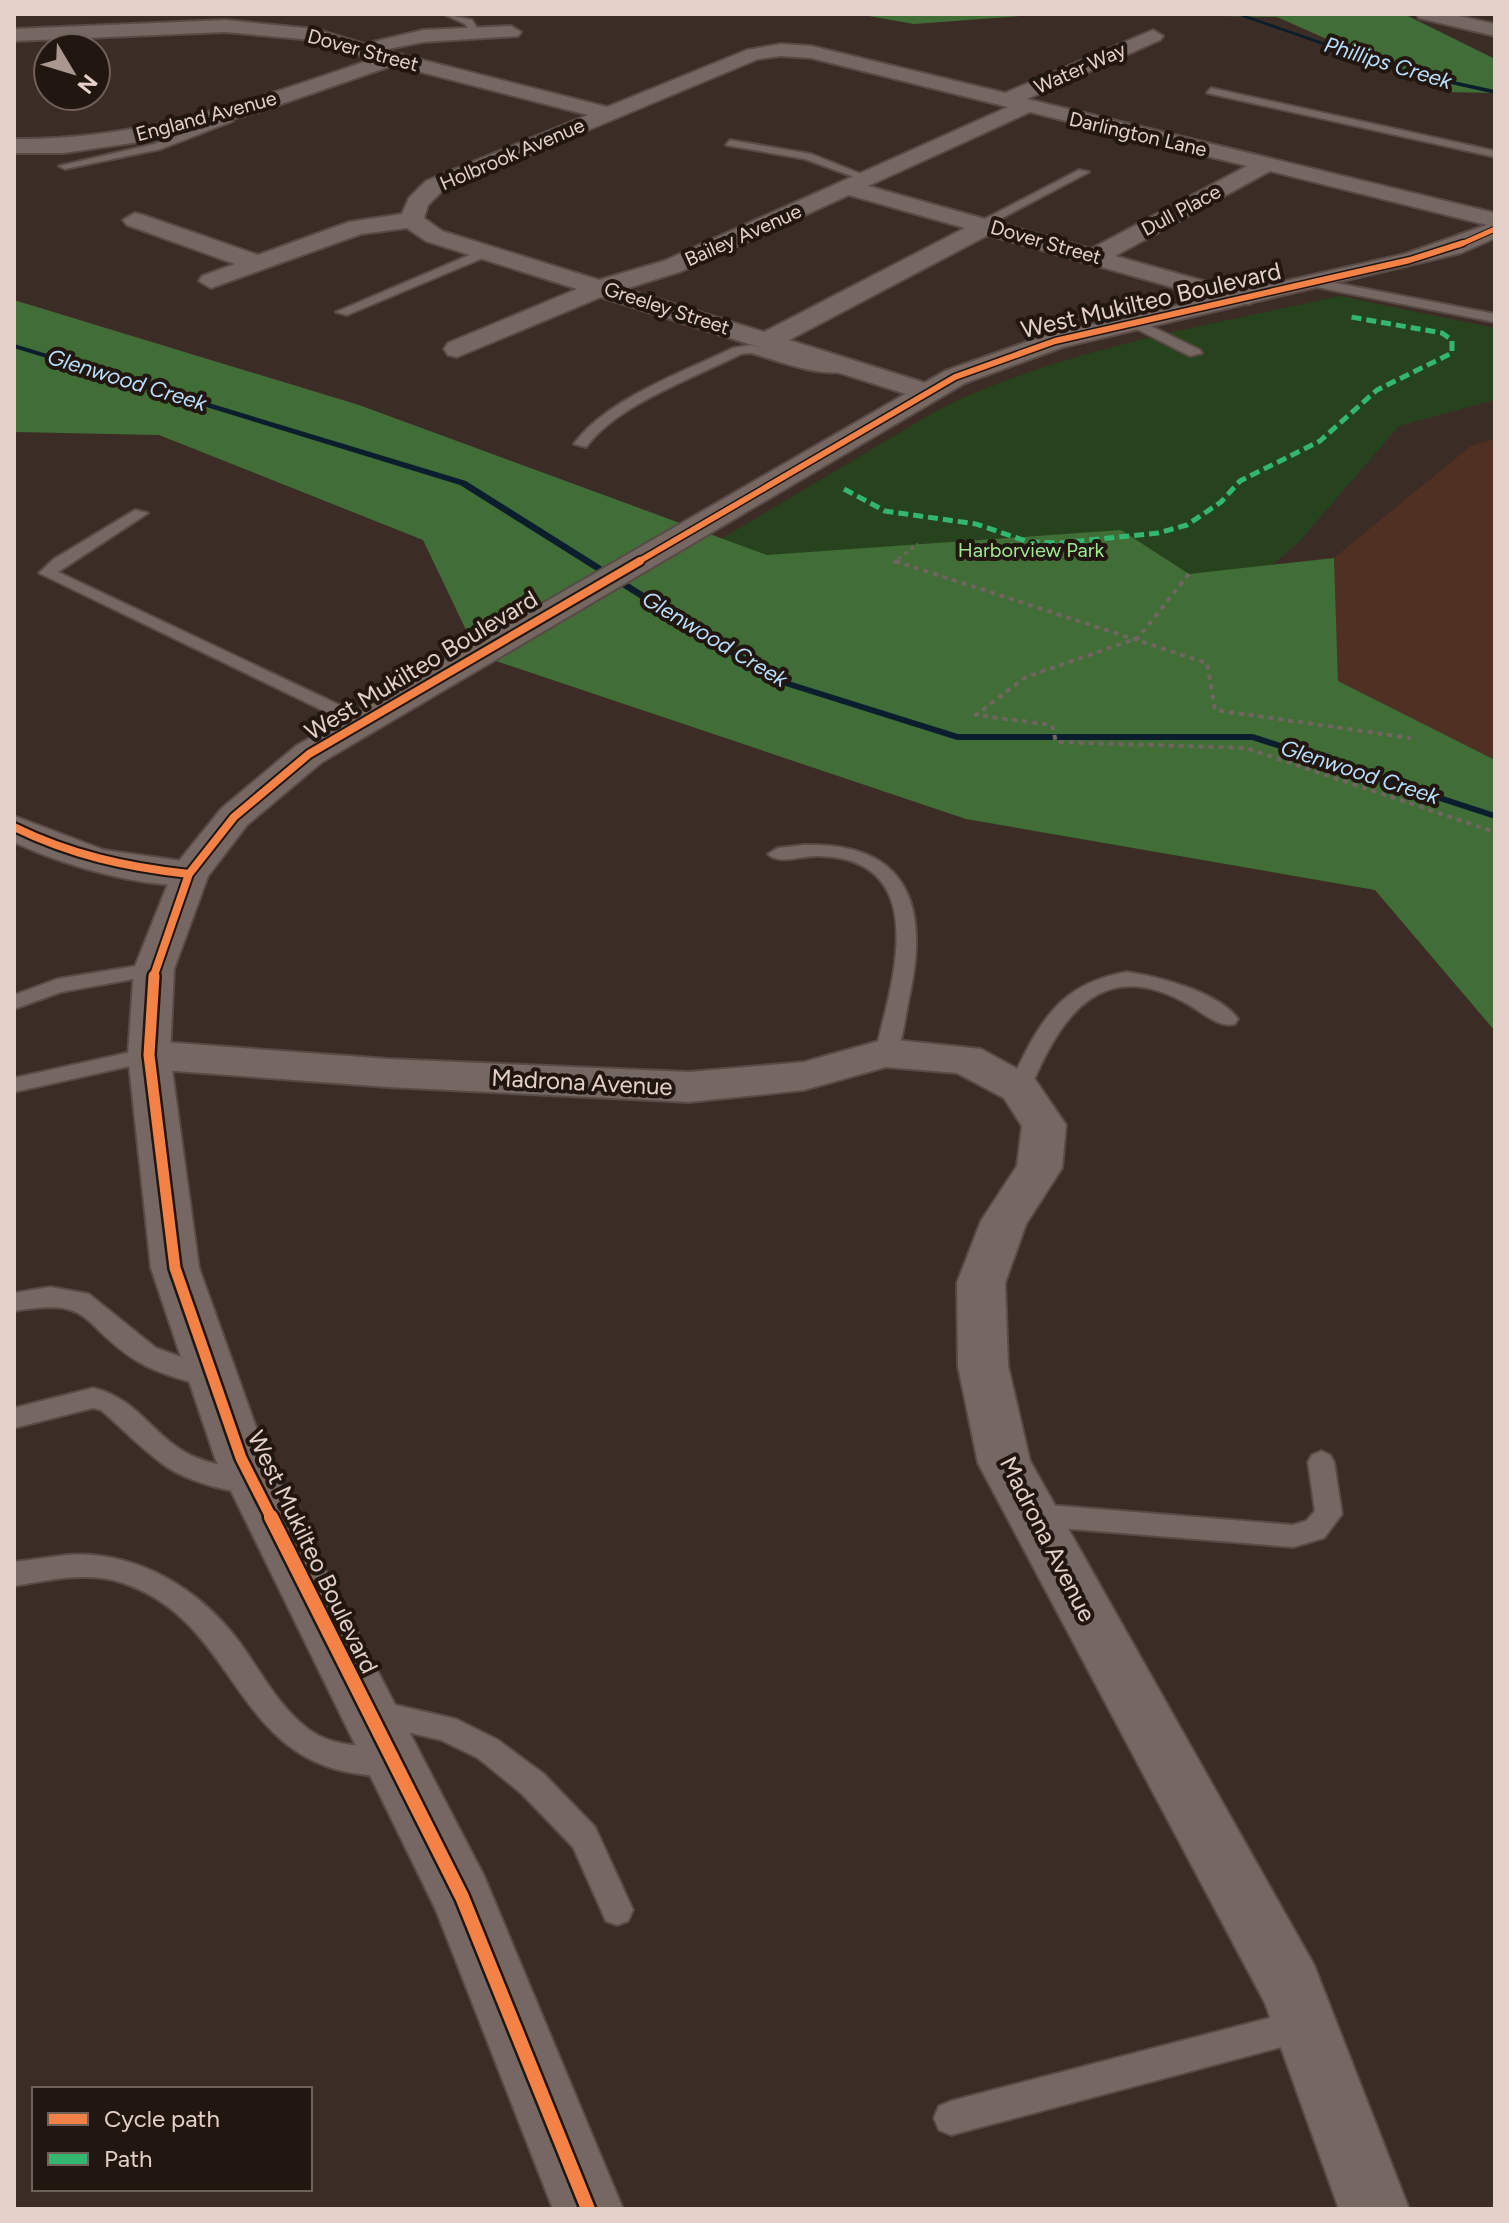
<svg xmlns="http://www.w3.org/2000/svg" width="1509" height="2223" viewBox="0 0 1509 2223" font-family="Figtree,sans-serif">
  <rect width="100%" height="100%" fill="#3c2c26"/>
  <path fill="#503023" d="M1495 439V760L1338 681 1334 558 1471 446Z"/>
  <path fill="#26431d" d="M1340 296 1495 328V400L1399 426 1297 544 1069 737 684 561 938 410C1060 349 1207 326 1340 296Z"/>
  <path fill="#416d36" d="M857 14H1047L914 24Z
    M1115 14H1404L1495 59V93L1446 92 1277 17Z
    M14 300 359 405 767 555 1121 530 1189 574 1334 558 1338 681 1495 760V1031L1375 890 966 819 478 655 423 540 159 435 14 432Z"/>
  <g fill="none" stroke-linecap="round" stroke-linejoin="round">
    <path fill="#0b1e2d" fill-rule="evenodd" d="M1234 14H1242L1407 71 1495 90V94L1403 73Z
      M14 344 466 481 779 678 958 734H1253L1495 813V819L1252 740H957L773 682 460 485 14 348Z"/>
    <g stroke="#584a45" stroke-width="4">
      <path id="service" d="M444 14 472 20 482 36 474 38 465 24Z
        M1211 88 1495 151V157L1207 93Z
        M216 114 233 121 161 149 65 169 59 166 154 144 218 121 211 117Z
        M730 140 811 154 874 179 868 182 805 159 726 145Z
        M1079 170 1089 172 985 227 975 224Z
        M486 248 492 252 490 255 347 315 336 312Z
        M1315 279 1495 314V322L1311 286V280Z
        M1136 319 1200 350 1202 353 1190 356 1131 326V320Z
        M751 345 819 364 848 363 855 367C833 383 776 360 751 353L741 354C694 378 618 404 586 447L574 444C606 399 684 372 733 348Z
        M135 510 148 513 58 572 369 719V727H357L39 573 54 559Z
        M804 845C911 842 929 909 909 998 905 1017 903 1042 894 1058L886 1060 875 1053C892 983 935 857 816 856 802 856 778 865 768 854L778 848Z
        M154 963 161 964 164 969 161 974 61 992 14 1009V995L57 979Z
        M1127 972C1159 977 1219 992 1238 1019L1235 1024C1220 1028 1204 1014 1191 1006 1128 968 1083 986 1049 1049 1041 1063 1035 1079 1027 1093H1011L1008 1088C1037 1028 1055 984 1127 972Z
        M149 1048 160 1055 157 1060 14 1092V1078Z
        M50 1287 89 1294 156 1348 222 1372 226 1379 222 1386 213 1389C189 1381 158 1374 137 1361 78 1324 96 1297 14 1311V1293Z
        M93 1388C139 1399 152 1436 190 1455 213 1466 238 1467 262 1475L266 1483 262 1491C241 1498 186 1480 167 1467 144 1451 123 1429 101 1410L93 1408 14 1428V1408Z
        M1321 1451 1330 1455 1334 1462 1342 1514 1324 1538 1293 1547 1035 1526 1026 1523 1022 1515 1026 1507 1035 1504 1293 1525 1306 1521 1315 1511 1308 1462 1312 1455Z
        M67 1555C136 1550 200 1589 240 1643 261 1672 278 1706 308 1729 336 1750 370 1743 401 1754L406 1764 401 1774C386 1779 369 1775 353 1773 232 1753 236 1621 123 1583 87 1571 50 1580 14 1586V1562Z
        M374 1700 456 1719 498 1740 544 1774 595 1827 633 1910 628 1921 617 1925 606 1921 573 1847 522 1794 478 1758 441 1740 364 1722 360 1713 364 1704Z
        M1304 2009 1315 2014 1320 2025 1315 2036 1304 2041 951 2135 939 2130 934 2118 939 2106 951 2101Z"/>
    </g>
    <g stroke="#584a45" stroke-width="4">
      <path id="minor" d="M1417 14H1450L1495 24V36L1419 18Z
        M225 20 315 29 364 44 423 30 511 26 521 32 518 36 423 42 383 50 607 107 747 50 781 44 811 46 1005 93 1153 30 1163 36 1160 40 1027 99 1495 213V227L1270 171 1115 256 1250 294 1254 299 1250 304H1232L988 235 789 340 935 386 939 392 935 398 925 400 601 297 457 357 448 355 444 349 448 343 577 289 426 241 407 228 361 234 211 288 199 281 202 276 235 264 127 225 123 220 135 213 143 215 258 255 349 222 402 214 409 198 426 181 588 115 394 65 261 111 159 139 63 153H14V139C144 140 252 100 373 59L313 40 225 32 14 41V29ZM781 56 811 58 1008 107 664 261 599 280 442 231 424 218 428 205 442 191 758 59ZM1030 112 1247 166 1091 249 868 186ZM849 195 965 228 764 332 625 289 682 271Z
        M886 1039 981 1049 1034 1078 1066 1125 1062 1168 1026 1224 1005 1283 1008 1366 1030 1461 1314 1965 1409 2209H1339L1265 2003 978 1463 958 1366 957 1283 981 1221 1017 1166 1022 1126 1004 1098 957 1073 886 1067 804 1090 689 1102 388 1087 149 1069 134 1065 128 1055 134 1045 149 1041 388 1059 689 1072 804 1062Z"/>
    </g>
    <g stroke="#584a45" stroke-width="4">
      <path id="tertiary" d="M14 816 104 850 189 862 203 866 208 874 203 882C155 894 57 863 14 842Z"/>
    </g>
    <g stroke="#584a45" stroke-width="4">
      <path id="secondary" d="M1495 222V238L1461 253 1063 347 965 383 322 762 247 825 208 876 174 969 170 1055 199 1268 267 1458 484 1876 623 2209H553L436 1910 215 1458 151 1268 128 1055 134 969 175 866 221 809 296 746 945 371 1046 335 1405 254Z"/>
    </g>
    <path stroke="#716561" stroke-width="3" stroke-dasharray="4 4" stroke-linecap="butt" d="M897 563 894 562 918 544"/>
    <path stroke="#716561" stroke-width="4" stroke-dasharray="5 5" stroke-linecap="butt" d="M895 561 1207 663 1215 710 1411 738
      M1189 574 1138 638 1026 677 976 715 1052 725 1056 742 1246 748 1495 832"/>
    <use href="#service" fill="#756862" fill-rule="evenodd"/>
    <use href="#minor" fill="#756862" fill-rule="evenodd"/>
    <use href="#tertiary" fill="#756862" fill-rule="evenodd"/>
    <use href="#secondary" fill="#756862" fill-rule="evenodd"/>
    <path stroke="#33b770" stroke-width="5" stroke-dasharray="10 5" stroke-linecap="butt" d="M844 489 885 511 976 524 1029 542 1060 543 1158 533 1187 525 1221 502 1240 481 1320 441 1377 390 1452 353V340L1442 333 1351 317"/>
    <g stroke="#221610" stroke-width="7">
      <path id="cycleway-far4" d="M1459 245 1495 229"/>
    </g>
    <g stroke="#221610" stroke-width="9">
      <path id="cycleway-far3" d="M636 563 955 377 1055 341 1410 260 1463 243"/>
    </g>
    <g stroke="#221610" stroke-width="12">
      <path id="cycleway-far2" d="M14 827C71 855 126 867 189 874
        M153 978 189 874 234 817 309 754 640 561"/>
    </g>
    <g stroke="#221610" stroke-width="16">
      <path id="cycleway-far1" d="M154 976 149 1055 175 1268 241 1458 272 1519"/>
    </g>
    <g stroke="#221610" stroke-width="19">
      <path id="cycleway" d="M271 1517 462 1897 588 2209"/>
    </g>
    <use href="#cycleway-far4" stroke="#f48246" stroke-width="5"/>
    <use href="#cycleway-far3" stroke="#f48246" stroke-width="6"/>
    <use href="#cycleway-far2" stroke="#f48246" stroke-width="8"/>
    <use href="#cycleway-far1" stroke="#f48246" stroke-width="11"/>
    <use href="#cycleway" stroke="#f48246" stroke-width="14"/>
  </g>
  <g text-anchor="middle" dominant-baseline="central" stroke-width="8" stroke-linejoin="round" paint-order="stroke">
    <g font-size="20" fill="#e3d1c9" stroke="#221610">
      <text transform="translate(363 50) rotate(15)">Dover Street</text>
      <text transform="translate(1080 68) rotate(-24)">Water Way</text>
      <text transform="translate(206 116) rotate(-15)">England Avenue</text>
      <text transform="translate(1138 134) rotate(13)">Darlington Lane</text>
      <text transform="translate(512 154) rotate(-23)">Holbrook Avenue</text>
      <text transform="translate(1181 210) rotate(-28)">Dull Place</text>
      <text transform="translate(743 235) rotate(-24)">Bailey Avenue</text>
      <text transform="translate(1046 242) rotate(16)">Dover Street</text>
      <text transform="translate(667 308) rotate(18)">Greeley Street</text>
    </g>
    <g font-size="20" fill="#9fe991" stroke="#221610">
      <text x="1031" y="550">Harborview Park</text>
    </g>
    <g font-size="22" font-style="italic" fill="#b9defb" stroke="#221610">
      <text transform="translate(1388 63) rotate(17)">Phillips Creek</text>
      <text transform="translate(127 380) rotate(17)">Glenwood Creek</text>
      <text transform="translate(715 639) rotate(31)">Glenwood Creek</text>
      <text transform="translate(1360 772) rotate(18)">Glenwood Creek</text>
    </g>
    <g font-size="24" fill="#e3d1c9" stroke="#221610">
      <text transform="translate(1151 300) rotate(-13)">West Mukilteo Boulevard</text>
      <text transform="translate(421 665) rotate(-31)">West Mukilteo Boulevard</text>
      <text transform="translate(582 1082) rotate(3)">Madrona Avenue</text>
      <text transform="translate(1048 1539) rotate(63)">Madrona Avenue</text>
      <text transform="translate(313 1552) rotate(64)">West Mukilteo Boulevard</text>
    </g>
  </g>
  <rect width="1509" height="2223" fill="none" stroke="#e3d1c9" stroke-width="32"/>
  <rect x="32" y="2087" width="280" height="104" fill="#221610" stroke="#6f615a" stroke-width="2"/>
  <rect x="48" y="2113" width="40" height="12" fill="#f48246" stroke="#6f615a" stroke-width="2"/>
  <text x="104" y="2127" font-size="24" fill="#e3d1c9">Cycle path</text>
  <rect x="48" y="2153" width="40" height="12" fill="#33b770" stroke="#6f615a" stroke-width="2"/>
  <text x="104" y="2167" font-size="24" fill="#e3d1c9">Path</text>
  <g transform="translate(72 72) rotate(128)"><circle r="38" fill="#221610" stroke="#6f615a" stroke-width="2"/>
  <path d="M0-6L14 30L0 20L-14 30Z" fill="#a99790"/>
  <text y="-12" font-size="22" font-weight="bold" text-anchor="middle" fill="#e3d1c9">N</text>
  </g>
</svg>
